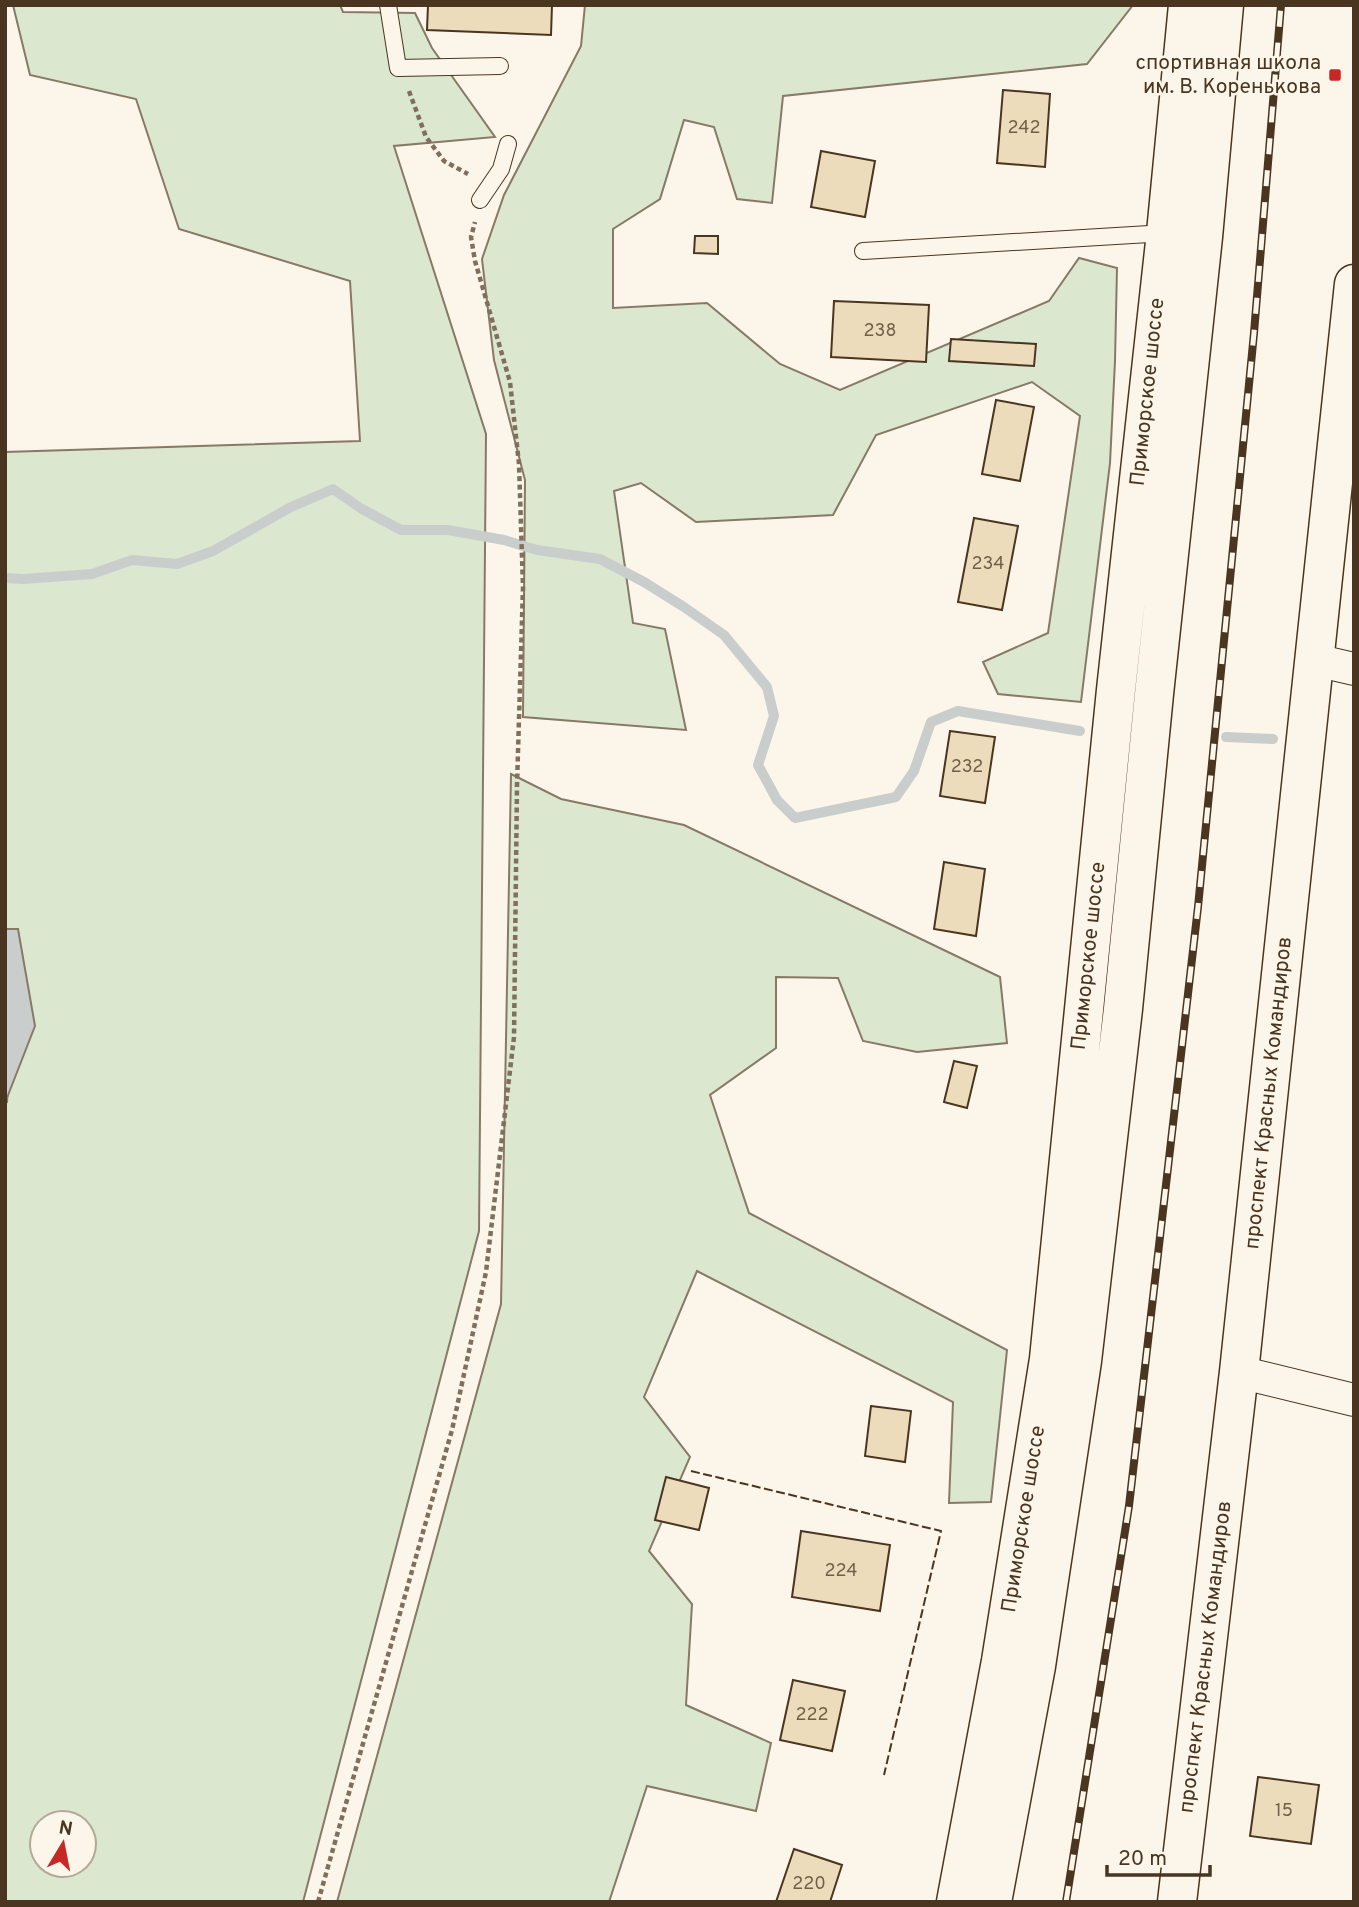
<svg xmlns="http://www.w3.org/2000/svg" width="1359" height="1907" viewBox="0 0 1359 1907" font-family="Overpass,sans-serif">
  <rect width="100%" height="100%" fill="#fbf6e9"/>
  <path fill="#dce7d0" stroke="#887966" stroke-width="2" fill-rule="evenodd" d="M13 5H340L343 12 415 13 432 48 495 137 394 146 486 434 479 1231 303 1902H5V1103L7 1102 18 929H5V452L360 441 350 281 179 229 136 99 30 75ZM42 1823H84V1865H42Z
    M585 5H1133L1087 64 783 96 772 203 737 199 714 127 684 120 660 199 613 229V308L707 303 780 364 840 390 1049 301 1079 258 1117 268 1115 361 1110 463 1081 702 998 694 983 662 1048 633 1080 416 1032 382 876 435 833 515 696 522 641 483 614 491 633 623 665 629 686 730 523 717 525 480 494 360 482 259 504 195 581 46Z
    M511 774 561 799 684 825 1000 977 1007 1043 917 1052 863 1041 838 978 776 977V1048L710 1095 749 1213 1007 1350 991 1502 949 1503 953 1402 697 1271 644 1397 690 1457 649 1551 692 1604 686 1705 771 1743 756 1811 647 1786 609 1902H337L501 1304Z"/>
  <path fill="#c9cecd" stroke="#887966" stroke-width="2" d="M5 929H18L35 1026 5 1103Z"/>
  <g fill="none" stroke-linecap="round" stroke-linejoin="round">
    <path stroke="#c9cecd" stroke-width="10" d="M5 578 23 579 92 574 132 560 177 564 213 551 291 507 333 489 362 509 401 530H448L504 540 537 550 600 559 644 582 684 607 724 635 767 687 774 716 758 765 777 800 795 818 896 797 914 771 931 722 958 711 1080 731
      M1226 737 1273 739"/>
  </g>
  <path fill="#ecdcbc" stroke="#4a3520" stroke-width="2" d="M428 5H552L551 35 427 30Z
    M1003 90 1050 94 1045 167 997 163Z
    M821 151 875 161 865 217 811 207Z
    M695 236H718V254L694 253Z
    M834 301 929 305 926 362 831 357Z
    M951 339 1036 344 1034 366 949 361Z
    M996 400 1034 407 1020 481 982 474Z
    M974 518 1018 526 1002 610 958 602Z
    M950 731 995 737 985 803 940 796Z
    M944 862 985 869 976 936 934 929Z
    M954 1061 977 1066 967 1108 944 1102Z
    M871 1406 911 1411 905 1462 865 1456Z
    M666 1477 709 1488 699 1530 655 1520Z
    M801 1531 890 1545 880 1611 792 1597Z
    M793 1680 845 1691 832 1751 780 1740Z
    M1258 1777 1319 1785 1311 1844 1250 1836Z
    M794 1849 842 1865 830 1902H776Z"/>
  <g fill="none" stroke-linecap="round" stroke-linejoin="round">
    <g stroke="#4a3520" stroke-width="18">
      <path id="lane" d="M388 5 398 68 500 66
        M480 200 501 169 508 144
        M863 251 1166 233"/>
    </g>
    <g stroke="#4a3520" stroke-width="34">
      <path id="street" d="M1315 660 1354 669
        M1239 1372 1354 1400"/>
    </g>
    <g stroke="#4a3520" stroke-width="41">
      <path id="secondary" d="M1177 1902 1239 1372 1354 284"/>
    </g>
    <g stroke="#4a3520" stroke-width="41">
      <path id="highway" d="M956 1902 1001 1661 1049 1359 1116 690 1166 233 1188 5
        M992 1902 1036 1666 1082 1361 1123 1009 1154 694 1203 237 1224 5"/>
    </g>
    <path stroke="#7f6f5c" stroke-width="4.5" stroke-dasharray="5 3.5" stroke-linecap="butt" d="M409 91 426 137 444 161 468 174
      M318 1902 452 1430 486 1272 514 1037 517 785 523 587 519 464 510 382 475 261 471 237 475 222"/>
    <use href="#lane" stroke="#fbf6e9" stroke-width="16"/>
    <use href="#street" stroke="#fbf6e9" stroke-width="32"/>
    <use href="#secondary" stroke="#fbf6e9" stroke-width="38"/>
    <use href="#highway" stroke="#fbf6e9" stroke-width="38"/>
    <g stroke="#4a3520" stroke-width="8">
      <path id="rail" d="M1066 1902 1129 1506 1198 907 1254 333 1281 5"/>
    </g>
    <use href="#rail" stroke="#fbf6e9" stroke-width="5" stroke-dasharray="16" stroke-linecap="butt"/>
    <path stroke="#4a3520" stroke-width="2" stroke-dasharray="9 3.5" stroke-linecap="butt" d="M691 1471 941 1531 884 1775"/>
  </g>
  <rect fill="#c62828" stroke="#fbf6e9" stroke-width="2.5" x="1328" y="68" width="14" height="14" rx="3.5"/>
  <g text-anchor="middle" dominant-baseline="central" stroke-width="5" stroke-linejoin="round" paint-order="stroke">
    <g font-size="18" fill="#725f47">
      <text x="1024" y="128">242</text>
      <text x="880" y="331">238</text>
      <text x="988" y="564">234</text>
      <text x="967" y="767">232</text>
      <text x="841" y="1571">224</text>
      <text x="812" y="1715">222</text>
      <text x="1284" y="1811">15</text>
      <text x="809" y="1884">220</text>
    </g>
    <g font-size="21" fill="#4a3520" stroke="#fbf6e9" text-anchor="end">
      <text x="1321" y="63">спортивная школа<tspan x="1321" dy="24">им. В. Коренькова</tspan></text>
    </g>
    <g font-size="21" fill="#4a3520" stroke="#fbf6e9">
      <text transform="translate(1148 392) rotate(-84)">Приморское шоссе</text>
      <text transform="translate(1089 956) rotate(-84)">Приморское шоссе</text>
      <text transform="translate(1269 1093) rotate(-84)">проспект Красных Командиров</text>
      <text transform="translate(1024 1519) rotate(-81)">Приморское шоссе</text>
      <text transform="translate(1206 1657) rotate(-83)">проспект Красных Командиров</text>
    </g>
  </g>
  <rect width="1359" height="1907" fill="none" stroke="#4a3520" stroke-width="14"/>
  <g transform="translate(63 1844) rotate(10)"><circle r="33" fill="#fbf6e9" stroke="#b4a999" stroke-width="2"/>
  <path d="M0-5L12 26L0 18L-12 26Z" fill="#c62828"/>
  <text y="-10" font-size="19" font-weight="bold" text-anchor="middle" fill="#4a3520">N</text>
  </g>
  <path d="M1107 1865v10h103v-10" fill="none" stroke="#4a3520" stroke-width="3.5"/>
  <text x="1118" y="1865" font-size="21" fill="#4a3520" stroke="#fbf6e9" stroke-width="5" paint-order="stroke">20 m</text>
</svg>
